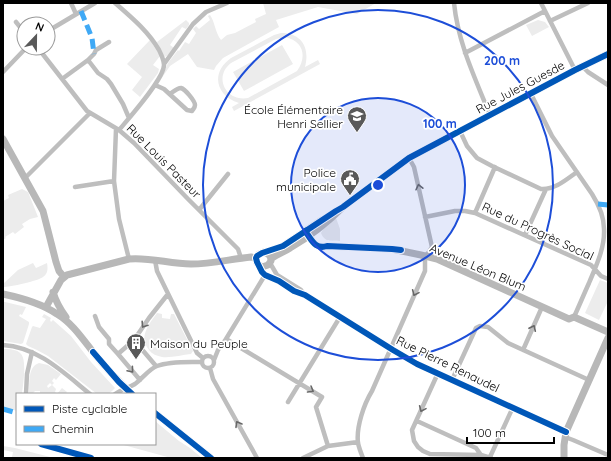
<svg xmlns="http://www.w3.org/2000/svg" width="611" height="461" viewBox="0 0 611 461" font-family="Quicksand,sans-serif">
  <rect width="100%" height="100%" fill="#fff"/>
  <path fill="#ececec" fill-rule="evenodd" d="M263 3H376L357 14 318 7 276 20 279 27 223 58 216 66 214 70 197 67 188 54 170 66 161 79 168 63 178 50 179 51 185 42 189 44 196 33 193 29 196 26 199 29 210 20 208 16 210 15C215 22 215 32 221 40L227 35 235 33 256 22 255 19 266 14Z
    M186 20 189 23V25L186 29 182 27 170 45 174 48 167 56 164 57 157 42Z
    M538 20 545 22 549 27 532 36 526 25Z
    M281 33C302 33 310 48 305 67L318 60 320 64 234 111 232 107 239 103C216 96 210 73 231 58L274 35ZM285 37C304 41 307 57 297 71L248 98C226 102 213 77 231 63L276 39Z
    M150 40 160 56 153 65 159 69 158 73 140 97 132 90 142 77 127 64Z
    M282 45 293 64 244 91 233 72Z
    M22 189 28 192 38 217 30 219 22 224 24 227 15 234 13 232 5 237 6 238 3 240V201L9 198 8 195Z
    M336 218 340 229V241C331 240 325 243 321 233L324 228Z
    M33 263 36 268 47 263C48 268 48 274 43 277 38 281 10 287 3 287V284L18 270Z
    M600 280 608 283V301L599 320 585 313Z
    M3 302H5L26 307 22 315 20 314 19 316 29 322V324L23 343 21 344 3 341Z
    M157 313 162 314V318L170 319 171 314H174L193 351 191 354C182 355 171 358 162 357 157 356 152 354 149 350 138 337 149 324 157 313Z
    M44 314 51 318 50 320 51 322 53 320 71 336 91 362 115 388 112 391 108 394H97L48 356 37 350 28 346 26 344 32 327 33 326 40 328 46 319 42 317Z
    M3 349C9 349 17 349 21 354 27 360 23 385 22 394H17V411L3 407Z
    M39 363 48 365 61 374 56 380 54 378 52 381 54 383 52 385 50 383 47 386 48 388 52 385 56 389 55 392 57 394 62 388 67 392 66 393 67 394H40V391H35L33 393 29 394C30 384 27 367 39 363Z
    M155 421 179 441 190 448 202 458H171L120 444H155Z
    M3 446 15 448 54 458H18L12 457 13 452 3 450Z"/>
  <g fill="none" stroke-linecap="round" stroke-linejoin="round">
    <path stroke="#bebebe" stroke-width="4.5" d="M71 3 76 14
      M115 3C131 17 148 31 159 50 161 54 164 60 164 65 164 79 129 118 119 130
      M454 3C458 43 475 78 490 115
      M541 3 575 70
      M550 21 588 3
      M16 22 24 32
      M48 31 95 3
      M38 48 87 111 119 130 134 143 188 199 238 249 241 258
      M465 53 545 11
      M88 60 98 73 107 79 111 84 123 104 129 118
      M164 64 193 24 206 12 227 3
      M583 67 588 72 608 85
      M3 72 26 48
      M62 79 88 60 94 54 96 50 109 42
      M155 85 164 89 187 110 192 111C193 109 195 108 195 105 195 101 185 89 181 88 177 88 173 92 170 94
      M531 94 552 136 592 194C599 205 604 216 604 229 605 248 596 266 589 283 584 294 579 306 574 317
      M116 129 114 181 119 219 129 259
      M460 131 467 146 477 158 492 166 541 189C555 190 567 179 577 172
      M25 178 90 113
      M75 187 114 181
      M598 204 608 205
      M199 210 228 174
      M475 213 495 167
      M425 217 455 211H465L475 213 591 265 601 276 608 279
      M525 235 546 189
      M155 260 157 271 197 353 203 358
      M270 263 277 275 301 290 304 294
      M260 266 262 272 265 275 279 281 294 291 305 295 393 350 417 364 566 432
      M95 316 99 327 109 339V344L118 354
      M226 339 322 397 316 407 328 446
      M134 340 118 354 140 380
      M3 345C38 347 64 373 90 394
      M523 350 542 307
      M202 362a6 6 0 1 1 12 0a6 6 0 1 1-12 0Z
      M214 360 218 350 226 339 265 275
      M156 366 134 340 149 318 168 294
      M210 368 213 379 257 458
      M438 373 412 430 414 441 418 447 423 451 430 454 481 455 491 458
      M452 380 476 328 480 326 488 327 508 343 589 380
      M26 394 27 374 32 352
      M115 394C121 390 128 388 135 384 142 379 149 369 157 366 170 361 188 362 201 362
      M288 402 340 317
      M417 421 476 448 481 455
      M565 437 573 440 608 455
      M490 457 513 407
      M303 458 328 446 358 442
      M363 458C361 453 359 448 358 443 356 427 364 404 372 391L425 271V256L429 252 432 247 414 167 409 158"/>
    <path stroke="#b8b8b8" stroke-width="7" d="M3 139 43 211 56 262 59 271 64 277
      M305 231C312 240 315 250 327 246L392 249 421 255 437 259 569 319 574 317 608 332
      M264 252C269 254 271 256 271 261L268 265 262 267C256 264 254 259 259 254L283 246 322 220
      M271 259C277 254 284 252 290 248 309 237 327 223 343 207L409 158 575 70 608 54
      M53 292C56 302 60 309 66 317
      M3 294C22 298 41 303 57 314 72 323 82 338 93 352 105 367 118 381 132 394
      M46 307 61 280 67 275 129 259C150 257 170 264 191 264 211 264 231 259 251 257L256 258
      M155 413 211 458
      M564 458V445L566 432 608 338"/>
    <path stroke="#3fa9f5" stroke-width="5" stroke-dasharray="10 5" stroke-linecap="butt" d="M81 11 92 38 94 54
      M598 204 608 205
      M3 409 17 413"/>
    <g stroke="#fff" stroke-width="8">
      <path id="cycleway" d="M305 231C312 240 315 250 327 246L392 249 401 250
        M93 352 119 382 132 394
        M155 413 211 458
        M566 432 417 364 393 350 305 295 294 291 279 281 265 275 262 272 257 262 256 258 257 256 262 253 283 246 336 211 343 207 409 158 575 70 608 54
        M41 444 91 458"/>
    </g>
    <use href="#cycleway" stroke="#0057b8" stroke-width="6"/>
  </g>
  <defs><path id="oneway-chevron" d="M-2-3.5L2.5 0L-2 3.5" fill="none" stroke-width="1.6" stroke-linecap="round" stroke-linejoin="round"/></defs>
  <g stroke="#686868">
    <use href="#oneway-chevron" transform="translate(419 187) rotate(-103)"/>
    <use href="#oneway-chevron" transform="translate(415 293) rotate(114)"/>
    <use href="#oneway-chevron" transform="translate(144 325) rotate(123)"/>
    <use href="#oneway-chevron" transform="translate(533 328) rotate(-65)"/>
    <use href="#oneway-chevron" transform="translate(131 370) rotate(50)"/>
    <use href="#oneway-chevron" transform="translate(311 390) rotate(30)"/>
    <use href="#oneway-chevron" transform="translate(422 409) rotate(114)"/>
    <use href="#oneway-chevron" transform="translate(238 424) rotate(-120)"/>
  </g>
  <circle cx="378" cy="185" r="87" fill="#1d4ed8" fill-opacity=".12"/>
  <g fill="none" stroke="#1d4ed8" stroke-width="2">
    <circle cx="378" cy="185" r="87"/>
    <circle cx="378" cy="185" r="175"/>
  </g>
  <defs>
    <g id="school-pin" transform="scale(1)"><path d="M0 17L-7.5 6A9.5 9.5 0 1 1 7.5 6Z" fill="#595959" stroke="#fff"/><path d="M0-5L7-2L0 1L-7-2ZM-4 1L0 2.5L4 1V4Q0 6-4 4Z" fill="#fff"/></g>
    <g id="civic-pin" transform="scale(1)"><path d="M0 17L-7.5 6A9.5 9.5 0 1 1 7.5 6Z" fill="#595959" stroke="#fff"/><path d="M-.6-6.5H3V-4.5H.6V-3L4-1V1h2V6H-6V1h2V-1L-.6-3ZM-1.2 2.5V6h2.4V2.5Z" fill="#fff"/></g>
    <g id="building-pin" transform="scale(1)"><path d="M0 17L-7.5 6A9.5 9.5 0 1 1 7.5 6Z" fill="#595959" stroke="#fff"/><path d="M-4-6H4V6H1V3H-1V6H-4ZM-2.5-4.3h1.7v1.8h-1.7ZM.8-4.3h1.7v1.8H.8ZM-2.5-1h1.7V.8h-1.7ZM.8-1h1.7V.8H.8Z" fill="#fff"/></g>
  </defs>
  <g fill-rule="evenodd">
    <use href="#school-pin" x="357" y="116"/>
    <use href="#civic-pin" x="350" y="179"/>
    <use href="#building-pin" x="136" y="343"/>
  </g>
  <g text-anchor="middle" dominant-baseline="central" stroke-width="3.5" stroke-linejoin="round" paint-order="stroke">
    <g font-size="12" fill="#000" stroke="#fff">
      <text transform="translate(520 87) rotate(-28)">Rue Jules Guesde</text>
      <text transform="translate(164 161) rotate(45)">Rue Louis Pasteur</text>
      <text transform="translate(538 231) rotate(25)">Rue du Progrès Social</text>
      <text transform="translate(478 267) rotate(23)">Avenue Léon Blum</text>
      <text transform="translate(448 364) rotate(26)">Rue Pierre Renaudel</text>
    </g>
    <g font-size="12" fill="#000" stroke="#fff" text-anchor="end">
      <text x="343" y="109">École Élémentaire<tspan x="343" dy="14">Henri Sellier</tspan></text>
      <text x="336" y="172">Police<tspan x="336" dy="14">municipale</tspan></text>
      <text x="150" y="343" text-anchor="start">Maison du Peuple</text>
    </g>
  </g>
  <circle cx="378" cy="185" r="6" fill="#1d4ed8" stroke="#fff" stroke-width="2"/>
  <g font-size="12" text-anchor="middle" font-weight="bold" fill="#1d4ed8" stroke="#fff" stroke-width="3.5" stroke-linejoin="round" paint-order="stroke">
    <text x="502" y="65">200 m</text>
    <text x="440" y="128">100 m</text>
  </g>
  <rect width="611" height="461" fill="none" stroke="#000000" stroke-width="8"/>
  <rect x="16" y="393" width="140" height="52" fill="#ffffff" stroke="#999999"/>
  <rect x="24" y="406" width="20" height="6" fill="#0057b8" stroke="#999999"/>
  <text x="52" y="413" font-size="12" fill="#000000">Piste cyclable</text>
  <rect x="24" y="426" width="20" height="6" fill="#3fa9f5" stroke="#999999"/>
  <text x="52" y="433" font-size="12" fill="#000000">Chemin</text>
  <g transform="translate(36 36) rotate(22)"><circle r="19" fill="#ffffff" stroke="#999999"/>
  <path d="M0-3L7 15L0 10L-7 15Z" fill="#595959"/>
  <text y="-6" font-size="11" font-weight="bold" text-anchor="middle" fill="#000000">N</text>
  </g>
  <path d="M467 437v6h87v-6" fill="none" stroke="#000000" stroke-width="2"/>
  <text x="473" y="437" font-size="12" fill="#000000" stroke="#ffffff" stroke-width="3" paint-order="stroke">100 m</text>
</svg>
